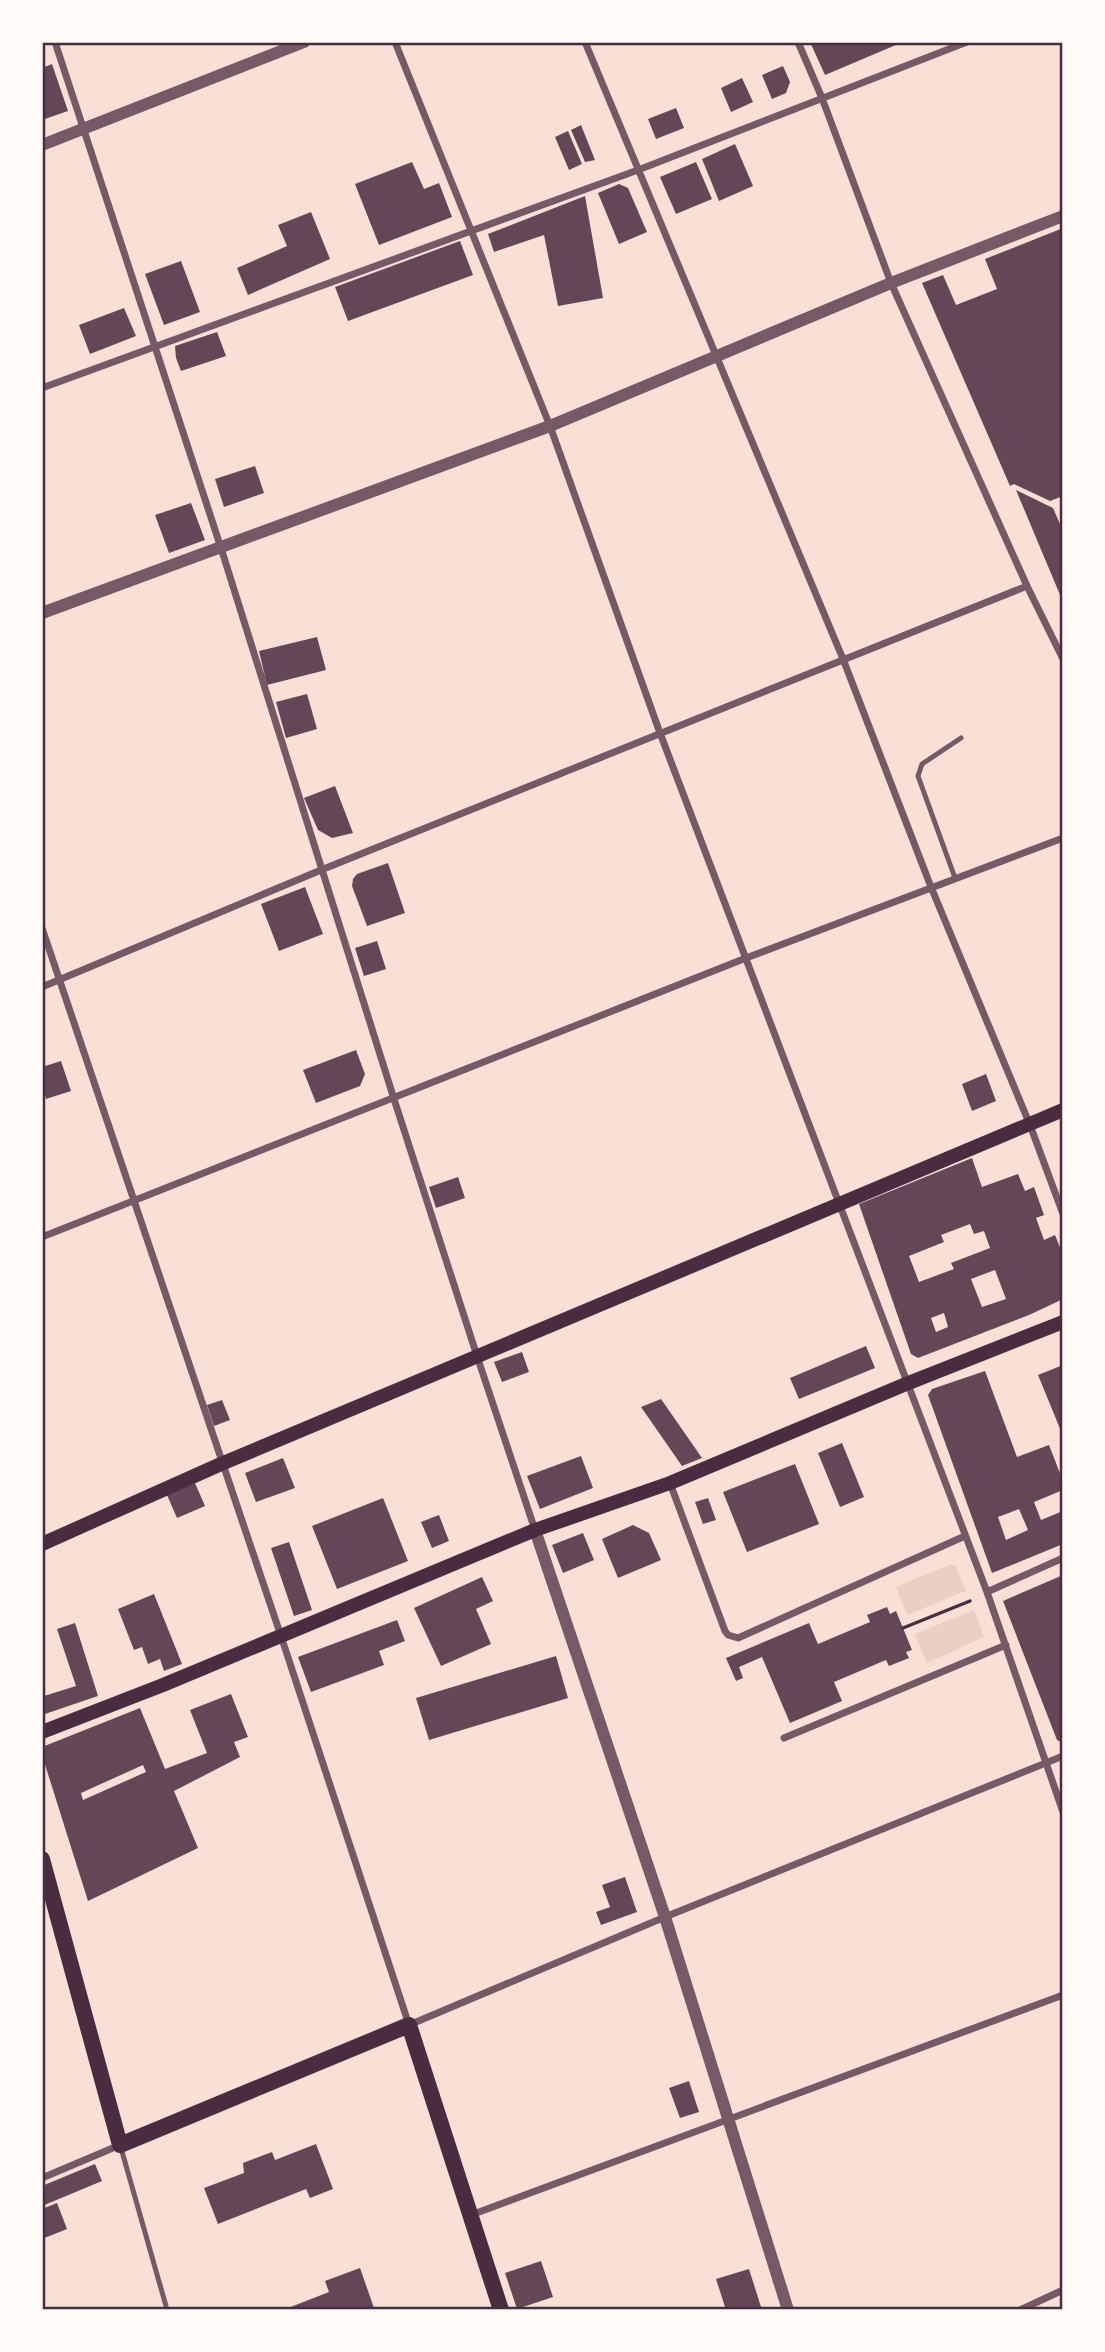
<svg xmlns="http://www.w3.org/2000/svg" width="1105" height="2352" viewBox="0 0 1105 2352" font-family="Barlow,sans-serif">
  <rect width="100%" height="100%" fill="#f7e1d7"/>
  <path fill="#ebcfc5" d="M951 1564 956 1567 966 1591 907 1615 896 1587Z
    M974 1610 984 1637 927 1663 915 1634Z"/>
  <path fill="#644757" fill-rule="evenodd" d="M810 42H903L825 75Z
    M52 64 68 111 42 120V68Z
    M783 66 790 82 786 93 772 99 762 75Z
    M742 78 753 102 731 112 721 88Z
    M676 108 684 128 656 139 648 119Z
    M581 125 595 160 585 162 571 130Z
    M568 131 582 164 569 170 555 137Z
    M735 144 753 186 719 201 702 159Z
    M412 162 424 189 439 183 452 217 379 245 355 184Z
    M696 162 712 199 676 214 660 177Z
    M619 184 628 188 647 232 619 244 598 193Z
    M585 196 603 298 558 306 544 235 494 252 488 234Z
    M311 212 330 259 248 295 237 268 287 246 278 225Z
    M1063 228V496L1050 501 1014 484 1010 486 922 283 943 275 956 305 997 289 985 259Z
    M460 241 473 275 348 321 335 287Z
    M181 261 200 312 164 325 145 274Z
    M124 308 136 336 90 354 79 325Z
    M217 332 226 356 181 371 176 358 175 346Z
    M255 466 264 493 224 507 215 479Z
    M1016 490 1053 508 1063 531V602Z
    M191 503 205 540 169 553 155 515Z
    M317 637 326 670 267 685 259 651Z
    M307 694 317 729 286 738 276 702Z
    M335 786 353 833 332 838 318 830 304 798Z
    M388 863 405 913 367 926 352 886 353 879 357 874Z
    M305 887 323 934 279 951 261 904Z
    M377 941 386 969 364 976 355 948Z
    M356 1050 365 1074 360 1086 316 1103 303 1070Z
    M61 1061 71 1091 46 1099 42 1085V1067Z
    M986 1074 996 1101 972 1111 962 1084Z
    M972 1158 982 1187 1018 1174 1025 1191 1034 1187 1044 1215 1036 1218 1044 1240 1055 1235 1063 1255V1299L1029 1315 918 1358 911 1354 859 1204ZM970 1224 974 1234 984 1231 990 1248 951 1263 954 1269 919 1282 909 1256 944 1242 941 1235ZM995 1270 1006 1299 982 1307 971 1279ZM944 1313 948 1327 936 1332 931 1318Z
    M458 1177 465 1198 436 1208 429 1187Z
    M866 1346 875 1368 799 1399 790 1378Z
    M522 1352 529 1372 502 1382 494 1362Z
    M1063 1365V1436L1038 1375Z
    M985 1371 1017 1457 1049 1445 1063 1481V1490L1034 1502 1041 1520 1063 1511V1544L992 1573 928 1395 932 1389ZM1019 1509 1028 1530 1006 1540 998 1517Z
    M661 1399 702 1458 682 1466 641 1407Z
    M222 1400 230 1420 214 1426 207 1405Z
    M842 1443 864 1497 840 1507 818 1453Z
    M581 1456 593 1488 540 1509 527 1476Z
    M283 1458 295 1488 256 1502 245 1473Z
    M795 1464 819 1524 747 1552 723 1492Z
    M195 1483 205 1506 177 1518 167 1495Z
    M383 1498 408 1561 337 1589 312 1526Z
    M708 1498 716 1520 703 1524 695 1502Z
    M439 1515 449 1541 432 1548 421 1522Z
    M633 1525 649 1533 661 1560 618 1578 602 1539Z
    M583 1533 594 1560 563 1573 552 1545Z
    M289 1542 312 1610 294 1616 271 1548Z
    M1063 1575V1671L1061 1672 1063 1676V1743L1057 1740 1003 1601Z
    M482 1577 493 1601 476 1609 491 1644 441 1666 414 1608Z
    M154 1594 182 1664 164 1671 160 1659 148 1664 142 1647 134 1650 118 1609Z
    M887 1607 890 1614 896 1611 912 1650 906 1652 909 1658 889 1666 886 1660 834 1682 842 1701 790 1723 762 1657 739 1667 743 1678 736 1681 726 1658 809 1623 818 1644 870 1622 867 1615Z
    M397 1620 405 1641 379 1651 384 1665 311 1692 298 1657Z
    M75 1623 98 1696 42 1715V1690L44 1696 76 1686 57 1629Z
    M556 1656 568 1698 429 1740 416 1698Z
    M231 1694 248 1737 234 1742 240 1757 174 1791 198 1848 88 1901 42 1755V1747L140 1708 165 1769 207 1753 190 1710ZM143 1765 146 1772 83 1800 81 1793Z
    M625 1877 637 1912 601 1925 596 1912 610 1907 602 1885Z
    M689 2081 699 2112 680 2118 669 2088Z
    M316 2144 333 2189 310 2198 306 2189 218 2224 204 2188 244 2173 243 2163 272 2152 275 2160Z
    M95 2164 102 2181 42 2206V2186Z
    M57 2203 67 2229 42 2239V2209Z
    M541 2261 553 2297 517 2309 505 2273Z
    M360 2268 374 2308 368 2310H283L329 2292 325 2281Z
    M749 2269 762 2310H726L716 2279Z"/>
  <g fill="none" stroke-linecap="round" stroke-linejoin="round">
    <path stroke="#4a2c40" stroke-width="3.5" d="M903 1628 970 1601"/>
    <path stroke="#755966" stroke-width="5" d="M955 878 918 776 922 764 961 738
      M121 2148 166 2306"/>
    <path stroke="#755966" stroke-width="7" d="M55 42 221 548 394 1099 477 1356 535 1530
      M395 42 550 426 660 733 987 1592 1063 1812
      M585 42 843 659 931 887 1030 1125 1063 1214
      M798 42 822 98 891 283 1027 586 1063 659
      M42 388 638 170 967 42
      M42 928 281 1636 409 2025 665 1917 1063 1756
      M42 987 321 870 1027 586
      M42 1237 746 958 1063 838
      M670 1483 725 1631 728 1635 738 1638 965 1536
      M987 1592 1063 1558
      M784 1738 1006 1645
      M42 2178 120 2145
      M471 2215 1063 1995
      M1020 2310 1063 2290"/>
    <path stroke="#755966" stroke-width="12" d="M42 145 304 42
      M42 613 550 426 891 283 1063 216
      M535 1530 665 1917 788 2310"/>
    <path stroke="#4a2c40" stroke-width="14" d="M42 1544 221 1464 1063 1110
      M42 1732 163 1685 535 1530 670 1483 906 1384 1063 1322"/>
    <path stroke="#4a2c40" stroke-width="16" d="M42 1859 120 2145 409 2025 501 2310"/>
  </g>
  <rect width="1105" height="2352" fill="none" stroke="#fffaf5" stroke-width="88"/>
  <rect x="44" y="44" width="1017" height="2264" fill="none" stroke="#4a2c40" stroke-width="2.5"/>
</svg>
